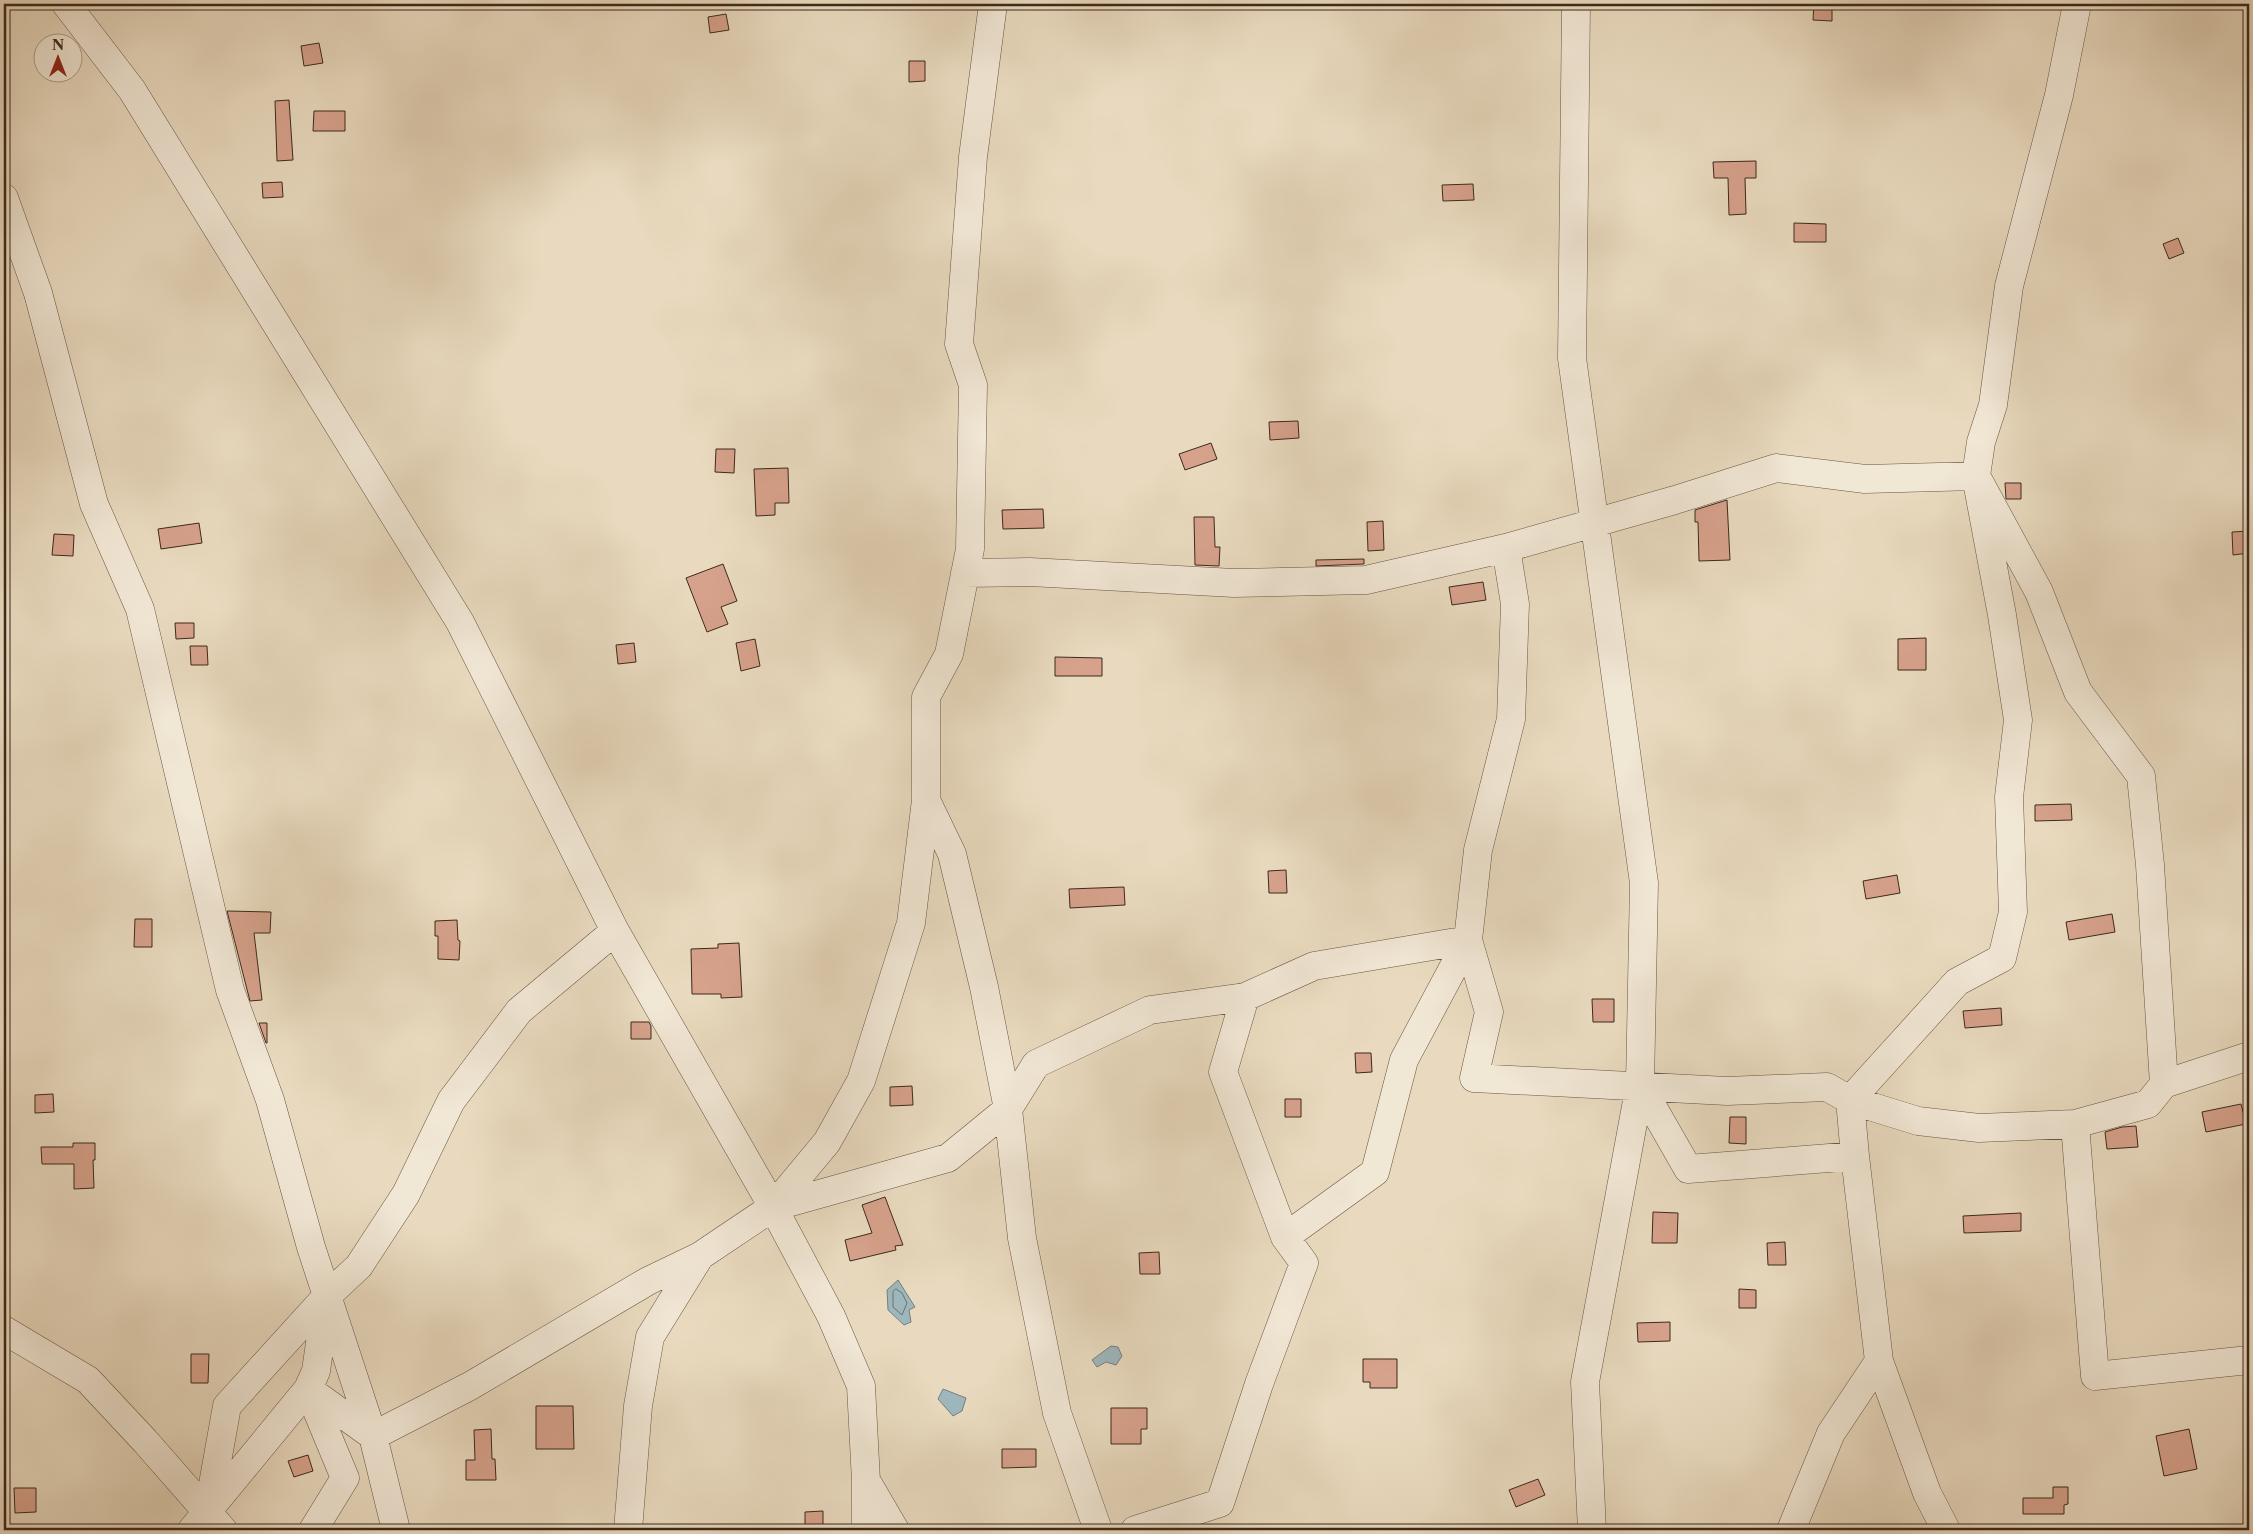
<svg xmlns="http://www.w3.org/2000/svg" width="2253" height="1534" viewBox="0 0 2253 1534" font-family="'Libre Caslon Text',serif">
  <rect width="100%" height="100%" fill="#e9dabf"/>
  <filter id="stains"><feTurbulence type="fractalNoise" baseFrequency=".004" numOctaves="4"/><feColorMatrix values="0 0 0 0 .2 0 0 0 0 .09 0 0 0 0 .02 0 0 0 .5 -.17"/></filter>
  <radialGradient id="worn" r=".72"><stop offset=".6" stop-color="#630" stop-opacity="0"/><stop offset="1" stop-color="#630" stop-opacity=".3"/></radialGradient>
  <path fill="#9db7bd" stroke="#777e7c" d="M898 1280 915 1307 909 1310 911 1322 904 1325 888 1310 887 1290Z
    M1111 1346 1118 1347 1122 1356 1116 1365 1106 1362 1097 1367 1092 1360Z
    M943 1389 966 1398 962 1411 953 1416 938 1399Z"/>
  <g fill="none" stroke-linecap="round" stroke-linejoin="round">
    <path stroke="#6d706c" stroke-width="1" d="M896 1289 902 1293 907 1303 902 1315 893 1307V1292Z"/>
  </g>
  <path fill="#d7a28c" stroke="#3d291b" d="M1814 4H1832V21L1813 20Z
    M726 14 729 30 710 33 708 17Z
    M319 43 323 63 304 66 301 46Z
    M909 61H925V81L909 82Z
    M289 100 293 160 277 161 275 101Z
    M314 111H345V131H313Z
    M1756 161V178H1745L1746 214 1729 215 1728 178H1714L1713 162Z
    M282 182 283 197 263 198 262 183Z
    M1473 184 1474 200 1443 201 1442 185Z
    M1794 223 1826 224V242H1794Z
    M2178 238 2184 253 2169 259 2163 244Z
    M1298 421 1299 438 1270 440 1269 422Z
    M1211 443 1217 459 1185 470 1179 454Z
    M716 449H735L734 473 715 472Z
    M788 468 789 503H775V515L756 516 754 469Z
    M2005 483H2021V499H2006Z
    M1727 500 1730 560 1699 561 1698 522H1695V510Z
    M1043 509 1044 528 1003 529 1002 510Z
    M1194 517H1214L1215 547H1220L1219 566 1195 565Z
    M1383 521 1384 550 1368 551 1367 522Z
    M199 523 202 543 161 549 158 529Z
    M2249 531V553L2233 555 2232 532Z
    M54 534 74 535 73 556 52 555Z
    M1364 559V564L1316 566V560Z
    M723 564 737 601 721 607 728 624 707 632 686 578Z
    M1483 582 1486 600 1452 605 1449 587Z
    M175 623H194V638L176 639Z
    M1926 638V670H1898V639Z
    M755 639 760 666 741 671 736 643Z
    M634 643 636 662 618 664 616 645Z
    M190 646H207L208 665H191Z
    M1055 657 1102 658V676H1055Z
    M2071 804 2072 820 2035 821V805Z
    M1286 870 1287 893H1269L1268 871Z
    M1897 875 1900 893 1866 899 1863 881Z
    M1124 887 1125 905 1070 908 1069 889Z
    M227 911 271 912 270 933H254L262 1000 250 1001Z
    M2112 914 2115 932 2069 940 2066 922Z
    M135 919H152V947H134Z
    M457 920 458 940 460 941 459 960 438 959V936H435V921Z
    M739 943 742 997 721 998V994H692L691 949 718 948V944Z
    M1592 999H1614V1022H1593Z
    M2001 1008 2002 1025 1965 1028 1963 1011Z
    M631 1022H649L651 1026V1039H631Z
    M259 1023H267V1043H266Z
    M1355 1053H1371L1372 1072 1356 1073Z
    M912 1086 913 1105 890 1106V1087Z
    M53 1094 54 1112 35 1113V1095Z
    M1285 1099H1301V1117H1285Z
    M2241 1104 2246 1124 2206 1132 2202 1112Z
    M1730 1117H1746V1144L1729 1143Z
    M2136 1126 2138 1147 2107 1149 2105 1132 2122 1127Z
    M73 1143H95V1160H93L94 1188 74 1189V1164H42L41 1147H73Z
    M885 1197 903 1245 895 1246 896 1250 850 1261 845 1240 872 1233 862 1205Z
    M1653 1212 1678 1213 1677 1243H1652Z
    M2021 1213V1231L1964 1233 1963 1216Z
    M1785 1242 1786 1265H1768L1767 1243Z
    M1159 1252 1160 1274H1140L1139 1253Z
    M1739 1289 1756 1290V1308H1739Z
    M1670 1322V1341L1638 1342 1637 1323Z
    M191 1354H209L208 1383H191Z
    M1363 1359H1397V1388H1370V1382H1363Z
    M536 1406H573L574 1449H536Z
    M1111 1408H1147V1429H1141V1444H1111Z
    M491 1429 492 1459H495L496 1480H466V1460H475L474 1430Z
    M2189 1429 2197 1469 2164 1476 2156 1436Z
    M1002 1449H1036V1467L1002 1468Z
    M308 1455 313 1471 294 1477 288 1461Z
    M1538 1479 1545 1495 1516 1507 1509 1490Z
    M2053 1487H2068V1504L2064 1505V1514H2023V1498H2053Z
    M14 1488H36V1512L15 1513Z
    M823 1511V1529H805V1512Z"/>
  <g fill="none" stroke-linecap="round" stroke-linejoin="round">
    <g stroke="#685544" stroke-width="29">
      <path id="minor" d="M66 4 132 90 460 622 615 931 773 1207 831 1316 861 1386 866 1481V1530
        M1576 4 1572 358 1644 883 1640 1085 1585 1382 1592 1530
        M2077 4 2059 95 2009 286 1993 405 1981 442 1976 476 2039 592 2078 692 2141 776 2150 865 2164 1084
        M4 198 38 293 94 504 140 609 230 990 270 1100 311 1247 373 1436 396 1530
        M965 573 1030 572 1234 583 1366 580 1506 548 1675 500 1776 468 1865 479 1976 476 2002 615 2018 720 2009 797 2013 912 2002 958 1957 982 1850 1100 1855 1156
        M926 800 952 854 984 987 1008 1109 1022 1238 1057 1413 1098 1530
        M1468 940 1489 1012 1474 1078 1727 1091 1827 1087 1850 1100 1918 1121 1979 1128 2075 1124 2095 1376 2249 1360
        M1245 997 1223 1072 1285 1237
        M1640 1085 1688 1169 1855 1156 1879 1361 1927 1493 1946 1530
        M2075 1124 2148 1104 2164 1084 2249 1056
        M773 1207 948 1158 1008 1109 1036 1064 1150 1010 1245 997 1314 966 1468 940
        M4 1330 88 1380 145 1441 223 1530
        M867 1482 895 1530
        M208 1512 227 1406 327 1296 359 1266 406 1194 451 1101 519 1011 615 931
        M192 1530 308 1389 373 1436 470 1386 648 1281 700 1256
        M313 1530 345 1478 308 1389 316 1371 326 1301
        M628 1530 638 1406 650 1337 700 1256 773 1207 827 1142 861 1081 911 923 926 800V697L949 654 970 549 973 385 959 344 973 157 993 4
        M1135 1530 1220 1503 1259 1384 1304 1263 1285 1237 1375 1172 1404 1060 1468 940 1478 850 1511 719 1515 604 1506 548
        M1791 1530 1831 1433 1879 1361"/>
    </g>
    <use href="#minor" stroke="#f1e7d5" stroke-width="28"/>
  </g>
  <rect width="2253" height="1534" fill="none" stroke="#e9dabf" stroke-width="20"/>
  <rect x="5" y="5" width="2243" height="1524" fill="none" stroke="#3d291b" stroke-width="2.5"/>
  <rect x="10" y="10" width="2233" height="1514" fill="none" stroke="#3d291b"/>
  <g transform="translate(58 58)"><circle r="24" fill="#f1e7d5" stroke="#a99b8b"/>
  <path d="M0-4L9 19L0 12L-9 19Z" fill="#8f2418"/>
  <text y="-8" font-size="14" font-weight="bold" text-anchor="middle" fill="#3d291b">N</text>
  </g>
  <rect width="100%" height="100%" filter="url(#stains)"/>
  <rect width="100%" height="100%" fill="url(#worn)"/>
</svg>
